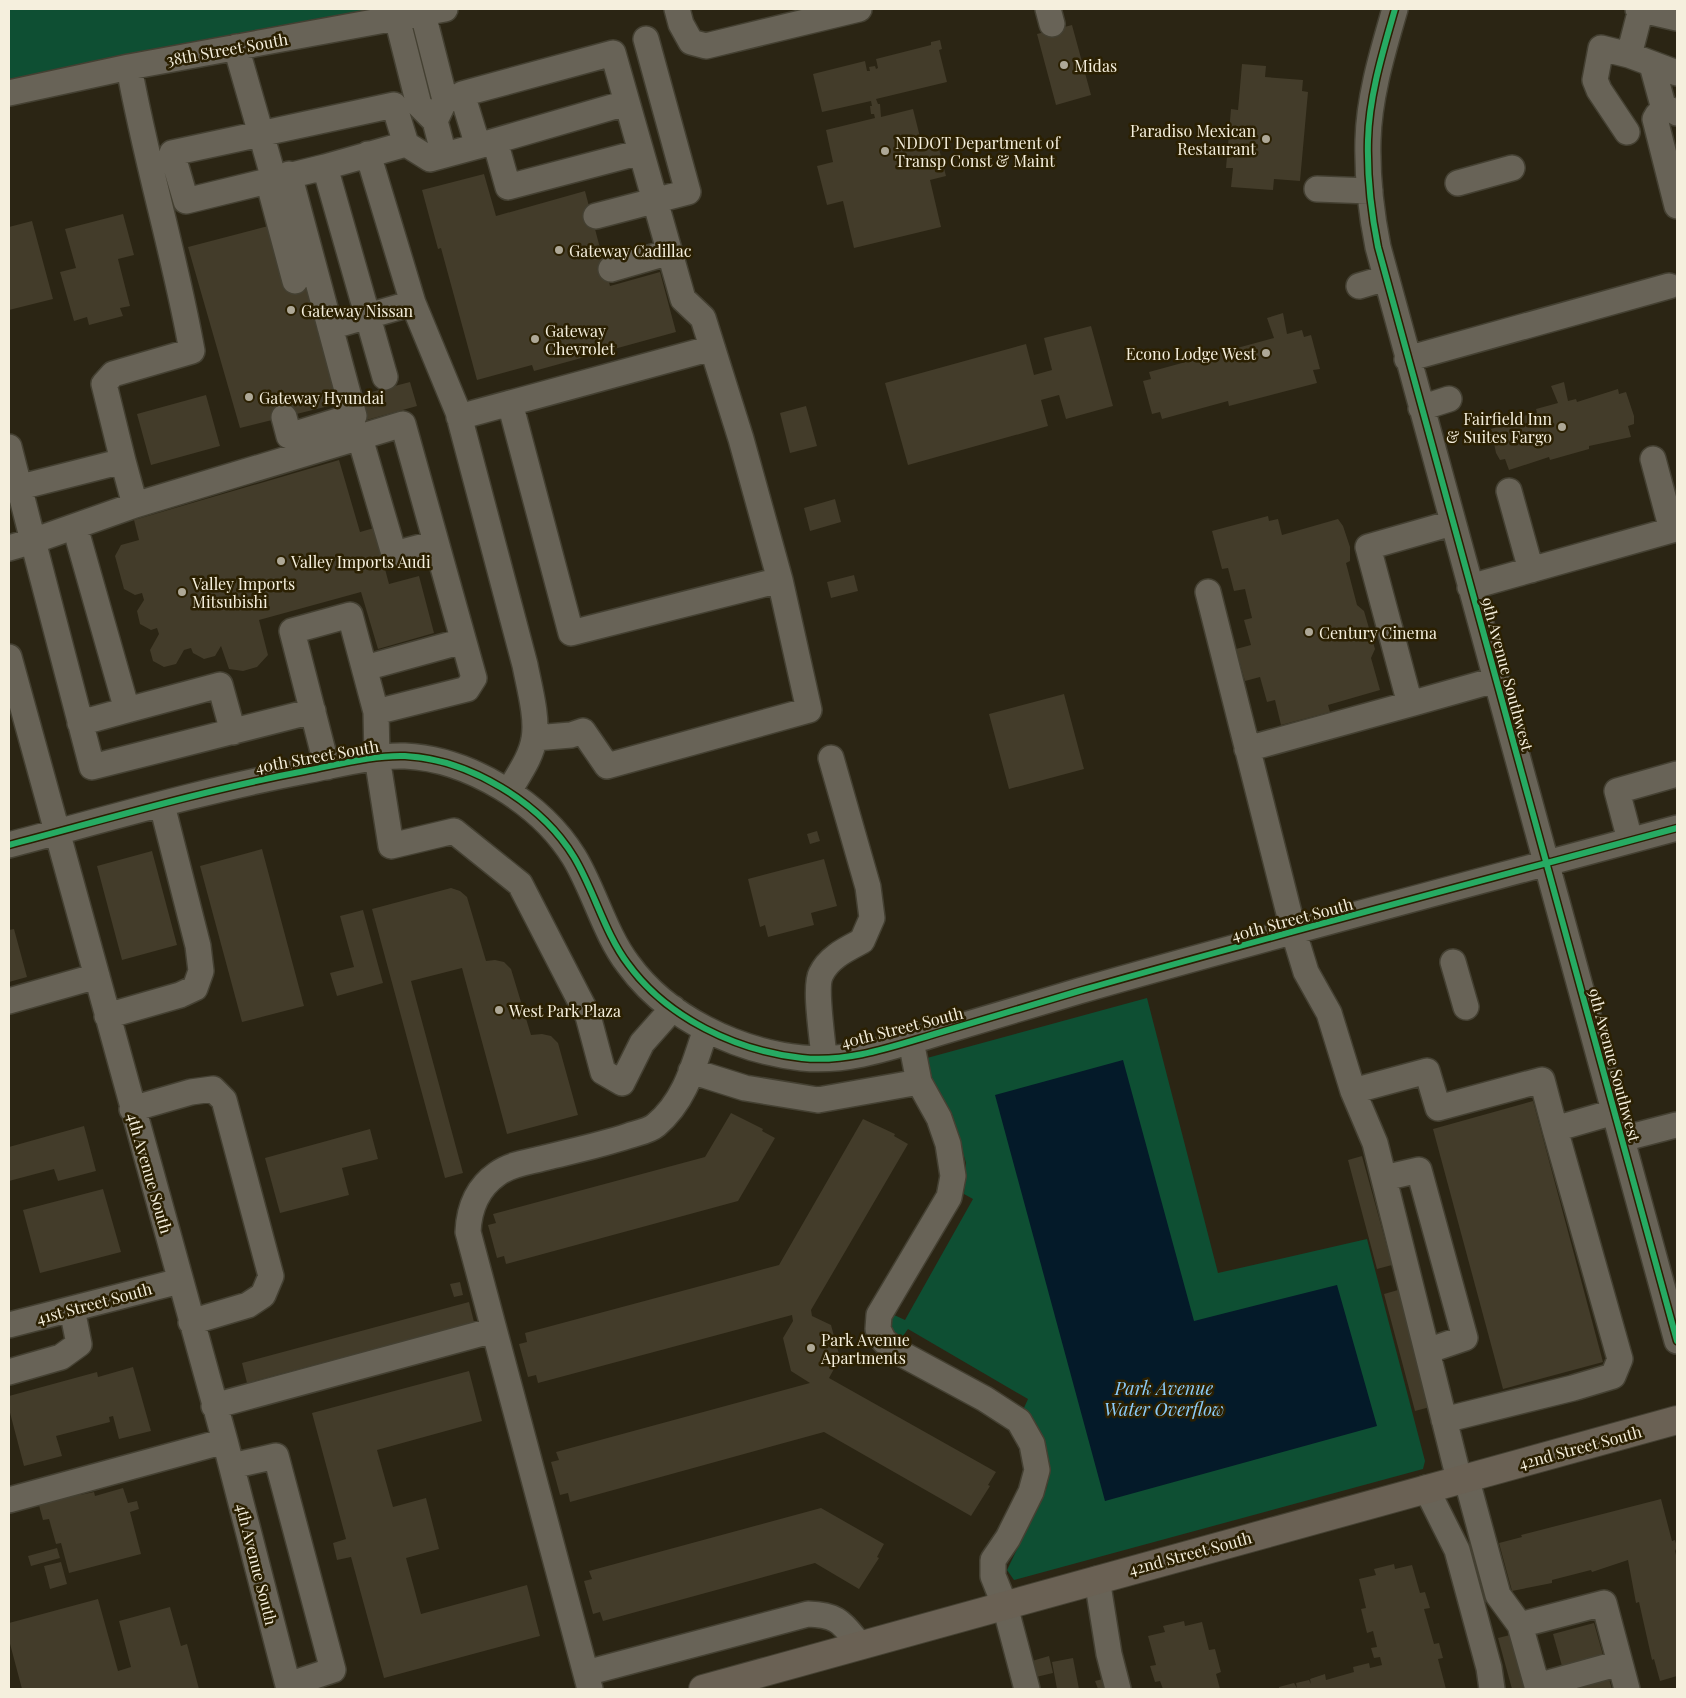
<svg xmlns="http://www.w3.org/2000/svg" width="1686" height="1698" viewBox="0 0 1686 1698" font-family="'Playfair Display',serif">
  <rect width="100%" height="100%" fill="#2b2514"/>
  <path fill="#0e4f33" d="M9 9H375L9 82Z
    M1147 998 1218 1273 1367 1239 1425 1461 1423 1469 1014 1580 1007 1570 1047 1487 1049 1470 1037 1425 1023 1410 1028 1399 908 1329 900 1340 893 1336 890 1324 892 1314 905 1320 973 1199 964 1194 966 1163 952 1114 931 1086 927 1058Z"/>
  <path fill="#041a29" d="M1123 1060 1194 1321 1337 1285 1377 1426 1105 1501 995 1095Z"/>
  <path fill="#433c2a" d="M1072 25 1091 95 1056 105 1037 34Z
    M940 40 942 49 939 50 947 82 876 99 878 104H880L881 117 913 109 921 141 936 137 946 176 930 180 941 227 854 248 843 201 827 205 817 166 833 162 826 130 875 118 874 114H871L870 106H872L871 101 822 112 813 74 865 61 867 71H870L869 67 875 66 876 69 878 68 876 59 931 45V42Z
    M1242 64 1266 66 1265 77 1303 80 1302 91 1308 92 1300 181 1274 179 1273 190 1231 187 1233 168H1226L1231 109 1238 110Z
    M484 174 496 216 585 191 610 286 660 272 676 332 534 371 532 365 477 380 441 248 438 249 422 190Z
    M123 214 134 255 118 259 130 306 120 308 123 316 89 325 87 317 74 321 60 272 76 268 65 229Z
    M32 221 53 299 9 310V227Z
    M268 226 308 277 345 402 240 428 188 247Z
    M1283 313 1287 334 1302 330 1304 337 1311 335 1320 369 1313 370 1317 383 1229 406 1228 401 1162 419 1160 412 1152 414 1143 381 1151 379 1149 372 1274 338 1267 318Z
    M1091 326 1113 406 1066 419 1059 395 1041 400 1048 426 908 465 885 383 1026 344 1034 375 1052 370 1044 338Z
    M410 382 417 406 363 421 356 396Z
    M1564 382 1568 401 1576 399 1577 402 1618 389 1619 394 1626 392 1634 416V424L1628 426 1631 437 1589 446V449L1550 460 1549 457 1509 470 1505 459 1500 460 1496 453 1491 429 1497 427 1496 422 1537 413 1536 409 1558 403 1551 386Z
    M206 395 220 446 151 465 137 414Z
    M806 406 817 446 790 453 780 413Z
    M339 460 360 532 374 528 389 584 419 576 434 633 378 649 361 592 259 620 268 655 257 667 243 671 229 669 221 646 215 656 204 659 193 653 191 648 184 650 176 664 164 667 153 661 150 650 159 634 157 628 151 630 140 624 137 611 144 600 142 593 135 595 124 589 115 556 121 545 139 540 134 520Z
    M835 499 841 522 810 531 804 508Z
    M1268 516 1269 521 1278 519 1282 535 1338 519 1343 526 1350 547V561L1346 563 1357 605 1364 611 1375 649 1371 658 1380 690 1328 705 1330 712 1281 725 1275 700 1267 702 1260 677 1245 681 1236 649 1251 645 1244 620 1252 618 1245 589 1234 591 1228 568 1222 569 1212 531Z
    M854 575 858 591 831 598 827 582Z
    M1064 694 1084 769 1009 789 989 714Z
    M817 831 820 841 810 844 807 834Z
    M262 849 304 1006 242 1022 200 866Z
    M152 851 177 945 122 960 97 866Z
    M824 859 837 906 811 913 814 925 768 937 765 925 760 927 748 879Z
    M451 888 460 891 467 897 486 961 495 960 504 962 511 969 531 1035 542 1034 551 1036 558 1043 578 1115 507 1134 462 968 411 981 463 1173 445 1178 372 909Z
    M363 910 383 983 337 996 330 973 354 967 340 916Z
    M14 929 27 977 9 982V930Z
    M1533 1101 1603 1362 1503 1389 1433 1129Z
    M731 1113 763 1129 762 1131 775 1138 738 1201 506 1264 504 1256 497 1258 488 1225 496 1223 493 1214 705 1157Z
    M863 1119 895 1134 894 1136 908 1144 811 1310 812 1316 831 1325 840 1358 829 1378 996 1472 988 1485 990 1486 971 1516 824 1432 570 1502 568 1493 560 1495 551 1462 559 1460 556 1452 810 1383 791 1371 783 1338 793 1321 792 1315 538 1383 536 1375 528 1377 519 1344 527 1342 525 1333 779 1265Z
    M84 1126 96 1171 58 1181 54 1169 9 1181V1147Z
    M370 1129 378 1159 342 1168 349 1195 280 1213 265 1158Z
    M1362 1156 1392 1265 1377 1269 1348 1160Z
    M103 1189 121 1252 40 1273 23 1210Z
    M460 1282 463 1295 454 1297 450 1284Z
    M1398 1290 1430 1407 1415 1411 1384 1294Z
    M469 1302 474 1322 247 1383 242 1363Z
    M133 1367 151 1431 119 1439 113 1416 109 1417 110 1422 56 1436 62 1456 24 1466 9 1409V1396L97 1372 98 1377Z
    M469 1371 482 1421 377 1450 393 1507 426 1498 439 1549 406 1558 421 1614 527 1585 540 1636 384 1678 351 1557 337 1560 333 1543 346 1539 312 1413Z
    M78 1487 80 1495 94 1492 95 1496 123 1488 128 1503 137 1501 139 1509 130 1512 141 1554 69 1573 61 1543 56 1544 49 1519 43 1520 37 1498Z
    M1661 1499 1672 1541 1675 1540 1677 1547 1675 1551 1677 1559V1676L1660 1681 1654 1659 1652 1660 1639 1602 1636 1603 1628 1560 1592 1572 1591 1570 1552 1580V1583L1512 1591 1499 1543 1522 1537 1521 1535Z
    M821 1508 884 1544 877 1557 879 1558 859 1589 815 1563 603 1621 600 1612 593 1614 584 1581 592 1579 589 1571Z
    M57 1548 60 1558 31 1566 28 1556Z
    M61 1562 67 1584 50 1589 44 1566Z
    M1394 1564 1395 1569 1412 1565 1420 1593 1425 1592 1430 1608 1424 1609 1434 1644 1439 1643 1443 1658 1438 1659 1446 1689H1279V1687L1294 1683 1297 1688 1296 1683 1309 1680 1311 1684 1310 1679 1325 1674 1326 1680 1354 1672 1353 1667 1369 1663 1370 1668 1382 1665 1380 1657 1374 1658 1371 1648 1377 1647 1373 1631 1367 1633 1361 1609 1366 1608 1359 1579 1376 1575 1374 1569Z
    M98 1599 118 1671 131 1667 119 1621 170 1607 181 1646 187 1644 199 1689H22L9 1640V1623Z
    M1184 1621 1185 1626 1202 1622 1209 1650 1215 1649 1221 1672 1216 1674 1220 1689H1163L1160 1681 1155 1682 1150 1666 1156 1665 1148 1636 1165 1632 1163 1626Z
    M1594 1623 1603 1655 1562 1666 1553 1634Z
    M1514 1634 1529 1689H1512L1498 1638Z
    M1049 1656 1053 1673 1036 1677 1032 1661Z
    M1073 1658 1079 1689H1057L1052 1662Z
    M1103 1679 1105 1688 1098 1689 1095 1681Z
    M1609 1679 1612 1689H1573Z"/>
  <g fill="none" stroke-linecap="round" stroke-linejoin="round">
    <g stroke="#444032" stroke-width="28">
      <path id="minor" d="M677 9 681 24 691 42 706 46 859 9
        M1048 9 1052 24
        M1395 9C1383 51 1369 96 1368 140 1367 176 1371 212 1378 247L1677 1341
        M1638 9 1677 18
        M423 14 445 100 435 121
        M397 18 419 105 435 121 444 155
        M236 47 274 179
        M1629 55 1677 73
        M1652 65 1664 109
        M9 93 129 67 445 9
        M1677 113C1667 106 1660 109 1655 119L1677 206
        M1627 132 1599 90 1595 80 1601 48 1629 55 1641 9
        M495 141 508 187 641 152
        M406 144 394 105 172 153 186 201 325 167 406 144 430 159 478 146
        M368 154 413 303 458 412 525 665C529 686 538 718 534 739 531 758 518 775 509 791
        M325 167 385 377
        M268 180 295 281
        M1458 183 1512 168
        M1317 189 1370 191
        M596 216 688 192 646 39
        M611 269 670 252
        M1359 286 1386 278
        M330 327 413 303
        M1407 359 1669 286
        M510 403 571 633 780 580
        M1421 408 1449 399
        M284 417 289 436 354 416 289 174
        M459 417 712 348
        M360 438 394 554 436 543
        M9 447 33 541 9 548
        M123 461 135 505
        M9 490 123 461 104 384 113 374 192 351C175 255 146 162 129 67
        M1509 491 1531 570
        M1452 523 1368 547 1410 704 1495 680
        M75 527 127 710 80 723
        M1470 587 1672 530 1653 459
        M1208 592 1294 933 1306 972 1329 1013 1353 1091 1375 1143 1459 1479
        M9 657 225 1441 289 1689
        M365 668 463 641
        M127 710 220 685 233 732
        M313 711 92 767 33 541 135 505 403 424 474 678 467 689 376 712 377 757 391 846 454 831 520 884 588 1016 603 1072 622 1083 642 1043 673 1008
        M535 738 571 735 583 731 607 766 809 710 780 580 741 439 703 318 683 299 613 53 462 94 478 146 626 103
        M1247 749 1410 704
        M327 767 292 631 350 615 376 712
        M1630 840 1617 791 1677 774
        M9 845C107 819 205 790 305 771 337 765 372 755 405 756 469 759 541 803 574 857 594 890 605 934 628 964 667 1018 737 1051 802 1058 848 1063 894 1046 938 1033 985 1019 1032 1005 1079 991 1278 934 1478 882 1677 828
        M1453 962 1466 1007
        M9 1001 97 976
        M107 1016 180 995 195 988 201 971 198 946 162 805
        M911 1041 919 1082 939 1118 948 1144 953 1176 949 1197 879 1315 878 1329 884 1341 900 1353 985 1399 1019 1421 1032 1444 1037 1470 1031 1492 1008 1538 993 1560V1576L1005 1606 1027 1689
        M824 1058C823 1041 814 987 821 974 829 957 847 949 862 941L872 918 868 887 831 758
        M691 1071 745 1088 818 1100 919 1082
        M1353 1091 1427 1071 1438 1108 1542 1080 1555 1129
        M132 1109 191 1092 213 1089 224 1100 271 1276 263 1295 248 1305 191 1322
        M1622 1139 1676 1125
        M1384 1178 1419 1170 1465 1338 1427 1351
        M9 1325 180 1281
        M9 1372 61 1357 79 1344 72 1309
        M214 1406 494 1330
        M1444 1420 1573 1388 1613 1376 1620 1359 1555 1129 1614 1112
        M232 1466 276 1456 333 1670 288 1685
        M1466 1477 1498 1595 1520 1625 1538 1689
        M1426 1488 1457 1550 1489 1668 1492 1689
        M9 1500 225 1441
        M1097 1579 1109 1654 1118 1689
        M1520 1625 1604 1603 1627 1689
        M586 1673 808 1614C840 1615 842 1624 861 1646
        M1537 1686 1620 1663
        M590 1689 468 1232C469 1208 477 1188 497 1174 510 1164 529 1162 544 1158 572 1151 601 1145 628 1136 637 1133 649 1131 656 1125 686 1100 694 1064 706 1029"/>
    </g>
    <g stroke="#444032" stroke-width="30">
      <path id="major" d="M703 1689 1677 1420"/>
    </g>
    <use href="#minor" stroke="#686357" stroke-width="25"/>
    <use href="#major" stroke="#6a6154" stroke-width="28"/>
    <g stroke="#2b2002" stroke-width="9">
      <path id="cycleway" d="M1395 9C1383 51 1369 96 1368 140 1367 176 1371 212 1378 247L1677 1341
        M9 845C107 819 205 790 305 771 337 765 372 755 405 756 469 759 541 803 574 857 594 890 605 934 628 964 667 1018 737 1051 802 1058 848 1063 894 1046 938 1033 985 1019 1032 1005 1079 991 1278 934 1478 882 1677 828"/>
    </g>
    <use href="#cycleway" stroke="#26ab63" stroke-width="6"/>
  </g>
  <g fill="#aea897" stroke="#2b2002" stroke-width="2">
    <circle cx="1064" cy="65" r="5"/>
    <circle cx="1266" cy="139" r="5"/>
    <circle cx="885" cy="151" r="5"/>
    <circle cx="559" cy="250" r="5"/>
    <circle cx="291" cy="310" r="5"/>
    <circle cx="535" cy="339" r="5"/>
    <circle cx="1266" cy="353" r="5"/>
    <circle cx="249" cy="397" r="5"/>
    <circle cx="1562" cy="427" r="5"/>
    <circle cx="281" cy="561" r="5"/>
    <circle cx="182" cy="592" r="5"/>
    <circle cx="1309" cy="632" r="5"/>
    <circle cx="499" cy="1010" r="5"/>
    <circle cx="811" cy="1348" r="5"/>
  </g>
  <g text-anchor="middle" dominant-baseline="central" stroke-width="5" stroke-linejoin="round" paint-order="stroke">
    <g font-size="16" fill="#f5efdd" stroke="#2b2002">
      <text transform="translate(227 49) rotate(-10)">38th Street South</text>
      <text transform="translate(1508 674) rotate(75)">9th Avenue Southwest</text>
      <text transform="translate(317 756) rotate(-10)">40th Street South</text>
      <text transform="translate(1292 919) rotate(-15)">40th Street South</text>
      <text transform="translate(902 1027) rotate(-14)">40th Street South</text>
      <text transform="translate(1615 1065) rotate(75)">9th Avenue Southwest</text>
      <text transform="translate(150 1173) rotate(74)">4th Avenue South</text>
      <text transform="translate(94 1303) rotate(-15)">41st Street South</text>
      <text transform="translate(1580 1447) rotate(-15)">42nd Street South</text>
      <text transform="translate(1190 1553) rotate(-15)">42nd Street South</text>
      <text transform="translate(257 1564) rotate(76)">4th Avenue South</text>
    </g>
    <g font-size="16" fill="#f5efdd" stroke="#2b2002" text-anchor="start">
      <text x="1074" y="65">Midas</text>
      <text x="1256" y="130" text-anchor="end">Paradiso Mexican<tspan x="1256" dy="18">Restaurant</tspan></text>
      <text x="895" y="142">NDDOT Department of<tspan x="895" dy="18">Transp Const &amp; Maint</tspan></text>
      <text x="569" y="250">Gateway Cadillac</text>
      <text x="301" y="310">Gateway Nissan</text>
      <text x="545" y="330">Gateway<tspan x="545" dy="18">Chevrolet</tspan></text>
      <text x="1256" y="353" text-anchor="end">Econo Lodge West</text>
      <text x="259" y="397">Gateway Hyundai</text>
      <text x="1552" y="418" text-anchor="end">Fairfield Inn<tspan x="1552" dy="18">&amp; Suites Fargo</tspan></text>
      <text x="291" y="561">Valley Imports Audi</text>
      <text x="192" y="583">Valley Imports<tspan x="192" dy="18">Mitsubishi</tspan></text>
      <text x="1319" y="632">Century Cinema</text>
      <text x="509" y="1010">West Park Plaza</text>
      <text x="821" y="1339">Park Avenue<tspan x="821" dy="18">Apartments</tspan></text>
    </g>
    <g font-size="18" font-style="italic" fill="#8bccfa" stroke="#2b2002">
      <text x="1164" y="1388">Park Avenue<tspan x="1164" dy="21">Water Overflow</tspan></text>
    </g>
  </g>
  <rect width="1686" height="1698" fill="none" stroke="#f5efdd" stroke-width="20"/>
</svg>
